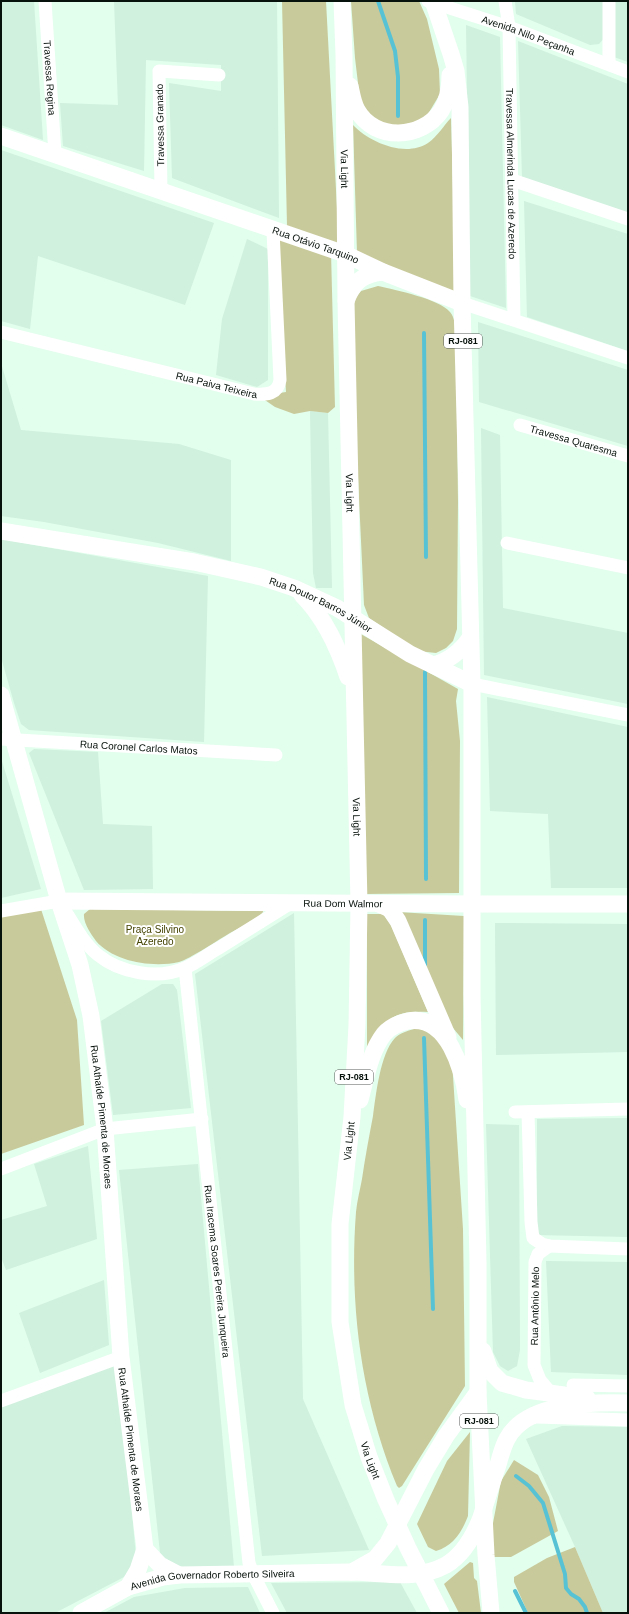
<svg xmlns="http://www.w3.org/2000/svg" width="629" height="1614" viewBox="0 0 629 1614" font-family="Helvetica,sans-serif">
  <rect width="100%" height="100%" fill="#e2feed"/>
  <path fill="#d0f1de" d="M1 1H34L43 140 1 125Z
    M114 1H277L279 218 172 178 169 83 221 91V65L146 60 144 171 63 146 60 103 118 105Z
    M515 1H604V38L599 44 590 45 516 14Z
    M614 1H628V62L614 57Z
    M466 25 500 37 506 308 470 296Z
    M518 41 628 84V213L522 177Z
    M1 150 214 223 185 305 38 256 30 329 1 321Z
    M524 201 628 234V351L527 317Z
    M247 239 268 249V380L257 387 216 375 222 319Z
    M478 322 628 370V446L479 402Z
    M1 363 21 430 179 444 231 460V561L158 543 44 522 1 516Z
    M310 411 328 413 332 588H316L313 573Z
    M481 428 500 435 503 608 628 633V704L484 675Z
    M1 539 208 576 204 742 29 730 21 724 14 703 1 657Z
    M487 697 628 727V888H551L548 814 490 811Z
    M34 749 98 752 103 824 152 826 153 889 84 890 29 753Z
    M1 758 41 889 1 898Z
    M294 913 303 1399 369 1550 262 1556 195 974Z
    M495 923 628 924V1052L496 1055Z
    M162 984H173L177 990 191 1108 113 1115 101 1021Z
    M628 1118V1237L537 1235V1119Z
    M486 1124 519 1125 520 1350 517 1366 508 1371 500 1366 493 1352Z
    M88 1146 97 1239 6 1270 1 1257V1220L47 1206 34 1164Z
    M198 1164 234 1567 175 1568 161 1562 119 1170Z
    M546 1261 628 1262V1375L551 1372Z
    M104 1280 109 1345 40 1373 19 1313Z
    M114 1365 128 1468 135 1546 136 1555 130 1571 124 1577 55 1613H1V1406Z
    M562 1426 628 1427V1613H603L575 1547 526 1439Z
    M400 1582 417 1613H287L271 1583Z
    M248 1587 260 1613H104L134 1597 185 1588Z"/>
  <path fill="#c9ca9b" d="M282 1H326L339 246 287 226Z
    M351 1H419L427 19 439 69 440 94 428 114 421 121 392 127 371 117 360 100 355 58Z
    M451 118 456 295 357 253 353 125C369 142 405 158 428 143 437 137 444 125 451 118Z
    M277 236 331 252 335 407 328 413 310 411 294 414 275 407 259 396 286 392Z
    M378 286C396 290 439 299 450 312 455 318 455 326 456 333L458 502 457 629 453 641 446 648 436 653 418 651 369 618 364 605 351 327V304L361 291Z
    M359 633 458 689 456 701 460 741 459 893 365 894Z
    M40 906 77 1020 84 1125 1 1154V914Z
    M90 909 263 911V912C256 921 240 927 230 933 218 940 190 959 179 962 153 968 114 962 96 941 91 934 83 923 84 914Z
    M398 912 464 916 463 1040 448 1022Z
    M367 914H383L391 925 428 1012C389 1010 386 1021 367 1051Z
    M414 1029H421L433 1033 452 1061 463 1229 465 1386 402 1486 399 1488 397 1486C361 1399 349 1305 356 1212 357 1201 360 1190 362 1179 365 1158 369 1137 373 1116 376 1095 380 1054 395 1038 400 1033 407 1031 414 1029Z
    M470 1432 468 1516C462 1532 453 1546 436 1551L428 1547 417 1524 447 1461Z
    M514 1460 538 1475 549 1497 558 1531 511 1557H492L493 1523 501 1481Z
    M575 1547 603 1613H528L514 1582V1577L547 1558Z
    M470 1562 473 1563 474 1578 477 1581 481 1613H459L444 1584Z"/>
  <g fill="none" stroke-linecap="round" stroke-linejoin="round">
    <path stroke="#58c2d5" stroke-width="4" d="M378 1 395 51 398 77V116
      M424 333 426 557
      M425 672 426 879
      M425 965V920
      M424 1038 433 1309
      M516 1476 529 1486 543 1503 565 1574 566 1588 571 1594 579 1599 585 1607 587 1613
      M515 1591 526 1613"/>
    <g stroke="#fff" stroke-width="13">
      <path id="s1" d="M45 1 55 154"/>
      <path id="s2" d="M428 1 509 27 628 72"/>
      <path id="s3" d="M505 1 509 27 514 320"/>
      <path d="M609 1V64"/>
      <path d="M512 180 628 219"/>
      <path d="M161 191 159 71 219 75"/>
      <path d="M462 303 628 358"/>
      <path id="s4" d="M1 332 254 394C267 395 278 394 280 380L273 231"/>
      <path id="s5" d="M520 425 628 456"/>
      <path d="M507 543 628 568"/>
      <path d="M472 684 628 715"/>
      <path id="s6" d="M1 739 276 755"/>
      <path d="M1 911 59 901C71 919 82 942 98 955 120 973 158 980 185 968 197 963 208 954 219 948 243 933 267 918 291 903"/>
      <path id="s7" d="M185 968 249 1563 253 1574 273 1613"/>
      <path d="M515 1112 628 1109"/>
      <path d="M528 1112 531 1222 533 1238 542 1244 549 1246 628 1249"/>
      <path d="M1 1169 105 1129 202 1119"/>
      <path d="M549 1246 538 1254 535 1262 534 1365 540 1380 550 1392"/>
      <path d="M573 1385 628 1386"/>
      <path d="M1 1401 121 1357"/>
      <path d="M537 1417 628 1420"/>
    </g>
    <g stroke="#fff" stroke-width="17">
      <path id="s8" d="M342 1 344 55 346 301 359 904 357 1025 352 1117 340 1224V1322L353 1405 369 1457 386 1500 408 1548 441 1613"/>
      <path d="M433 1 451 54 456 71 460 107 462 303 472 684V994L478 1262V1392L486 1555 491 1613"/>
      <path d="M350 86C352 95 353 103 357 110 375 142 422 139 441 111 448 100 450 87 450 75"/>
      <path id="s9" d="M1 136 345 254 383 272 462 303"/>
      <path d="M346 301C353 282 363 274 383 272"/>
      <path id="s10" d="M1 531 194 562 261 577 294 588 337 608 410 654 472 684"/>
      <path d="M302 595C325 618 338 647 348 677"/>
      <path d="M433 665C449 661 461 651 470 638"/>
      <path id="s11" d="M1 695 59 901 80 965 91 1016 105 1129 121 1357 145 1549 138 1570 128 1587"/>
      <path id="s12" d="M59 901 472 904H628"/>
      <path d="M379 904 390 909 398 921 448 1037"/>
      <path d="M360 1100C366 1078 370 1052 384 1034 390 1027 399 1023 408 1021 448 1014 463 1070 467 1100"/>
      <path d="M483 1351 490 1371 502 1383 526 1390 587 1398"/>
      <path d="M145 1549 160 1565 179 1575"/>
      <path d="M352 1572 375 1559 388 1543 426 1469 446 1436 478 1392"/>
      <path id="s13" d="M81 1613 128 1587 163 1577 179 1575C236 1574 292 1573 348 1572 382 1572 415 1582 446 1565 463 1555 473 1537 480 1520 486 1503 491 1485 497 1468 500 1459 502 1448 507 1439 526 1402 592 1402 628 1403"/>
    </g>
  </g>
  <g text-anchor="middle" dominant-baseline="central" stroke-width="4" stroke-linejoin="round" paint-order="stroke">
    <g fill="#fff" stroke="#525955" stroke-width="1">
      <rect x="444" y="334" width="38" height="14" rx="3"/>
      <rect x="335" y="1070" width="38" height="14" rx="3"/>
      <rect x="460" y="1414" width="38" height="14" rx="3"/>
    </g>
    <g font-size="9" font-weight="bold" fill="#08120c">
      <text x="463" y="341">RJ-081</text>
      <text x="354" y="1077">RJ-081</text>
      <text x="479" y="1421">RJ-081</text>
    </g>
    <g font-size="10" fill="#08120c" stroke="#fff">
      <text stroke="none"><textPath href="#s2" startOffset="106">Avenida Nilo Peçanha</textPath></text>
      <text stroke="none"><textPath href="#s1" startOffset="77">Travessa Regina</textPath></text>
      <text transform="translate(160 125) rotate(-91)">Travessa Granado</text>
      <text stroke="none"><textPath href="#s8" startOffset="168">Via Light</textPath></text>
      <text stroke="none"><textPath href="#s3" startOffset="173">Travessa Almerinda Lucas de Azeredo</textPath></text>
      <text stroke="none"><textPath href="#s9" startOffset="333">Rua Otávio Tarquino</textPath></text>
      <text stroke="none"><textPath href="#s4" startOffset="222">Rua Paiva Teixeira</textPath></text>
      <text stroke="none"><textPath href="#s5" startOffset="56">Travessa Quaresma</textPath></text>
      <text stroke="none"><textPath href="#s8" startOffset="492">Via Light</textPath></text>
      <text stroke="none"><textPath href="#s10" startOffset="330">Rua Doutor Barros Júnior</textPath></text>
      <text stroke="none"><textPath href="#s6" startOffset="138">Rua Coronel Carlos Matos</textPath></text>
      <text stroke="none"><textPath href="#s8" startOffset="816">Via Light</textPath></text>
      <text stroke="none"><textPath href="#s12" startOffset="284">Rua Dom Walmor</textPath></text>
      <text stroke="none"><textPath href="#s11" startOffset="435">Rua Athaíde Pimenta de Moraes</textPath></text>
      <text transform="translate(349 1141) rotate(-84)">Via Light</text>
      <text stroke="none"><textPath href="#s7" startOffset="305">Rua Iracema Soares Pereira Junqueira</textPath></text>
      <text transform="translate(535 1306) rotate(-89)">Rua Antônio Melo</text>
      <text stroke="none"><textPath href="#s11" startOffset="759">Rua Athaíde Pimenta de Moraes</textPath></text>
      <text stroke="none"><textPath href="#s8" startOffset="1464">Via Light</textPath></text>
      <text stroke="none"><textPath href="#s13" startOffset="139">Avenida Governador Roberto Silveira</textPath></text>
    </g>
    <g font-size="10" fill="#444303" stroke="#fff">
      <text x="155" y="929">Praça Silvino<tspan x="155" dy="12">Azeredo</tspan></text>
    </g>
  </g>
  <rect width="629" height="1614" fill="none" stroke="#08120c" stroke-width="4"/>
</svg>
